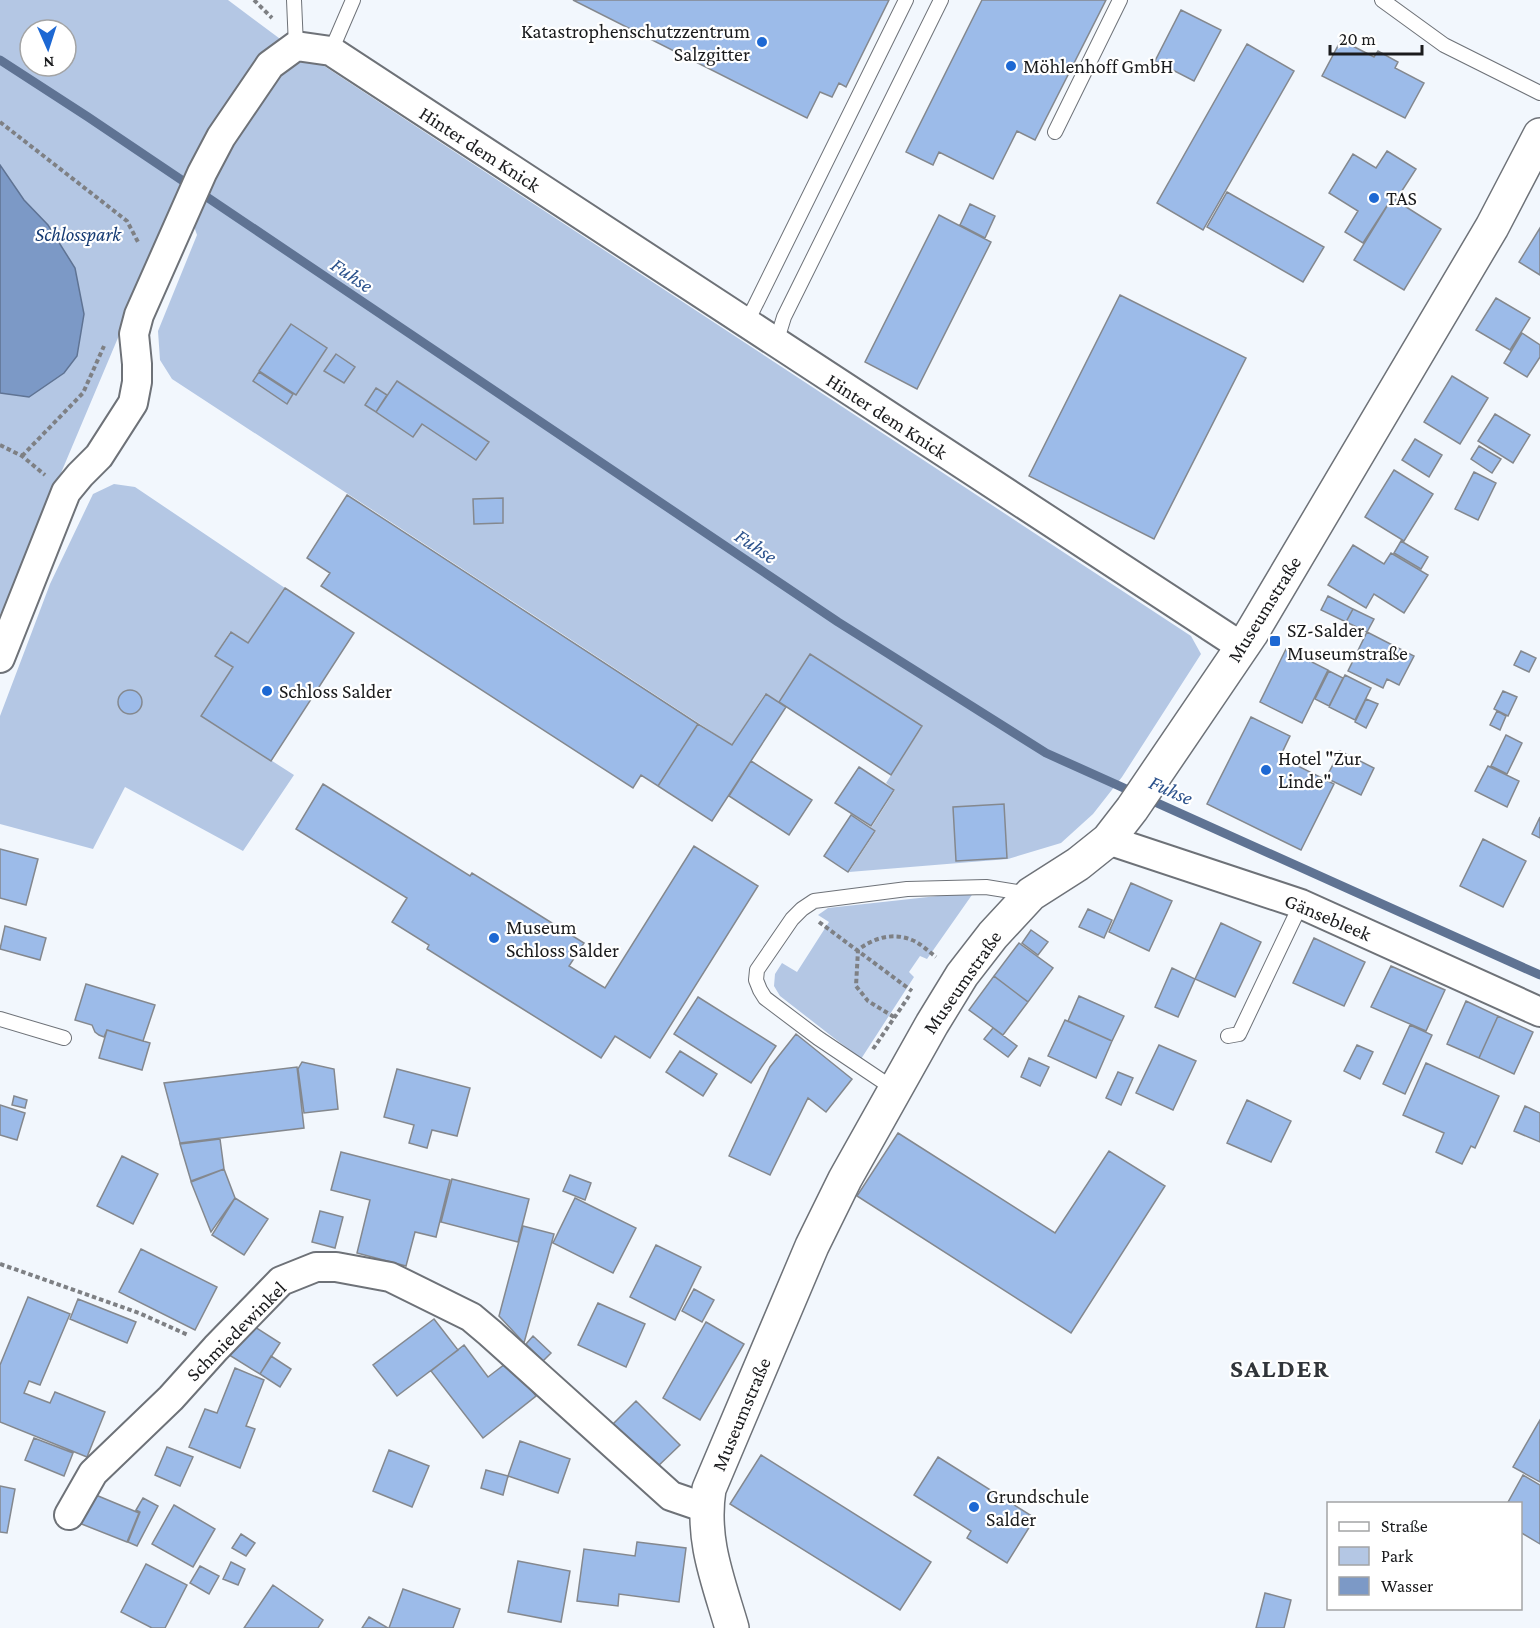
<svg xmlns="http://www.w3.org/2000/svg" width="1540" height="1628" viewBox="0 0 1540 1628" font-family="'Crimson Pro',serif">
  <rect width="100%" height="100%" fill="#f2f7fd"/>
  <path fill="#b4c7e4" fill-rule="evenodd" d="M0 0H228L287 44 187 174 10 594 6 610 0 614ZM30 30H66V66H30Z
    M312 58 1191 636 1201 654 1122 777 1093 814 1061 843 1008 859 849 872 876 831 871 828 895 790 886 783 922 727 810 654 779 702 765 694 732 745 172 379 160 360 158 331 197 235 192 220 232 139 287 65Z
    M114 484 135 487 285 588 248 643 230 632 215 656 233 667 202 716 294 775 243 851 125 787 93 849 0 824V716L50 584 93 494Z
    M974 892 927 959 920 956 909 972 914 977 861 1059 780 996 774 986 775 974 782 963 797 972 829 922 818 915 828 908Z"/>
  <path fill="#7c99c6" stroke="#5f7393" stroke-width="1.5" d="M0 165 24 200 48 225 75 268 84 314 77 356 64 373 29 397 0 393Z"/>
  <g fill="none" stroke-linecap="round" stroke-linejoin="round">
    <path stroke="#5f7393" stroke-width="9" d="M0 60 88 117 838 622 1046 753 1540 975"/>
  </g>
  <path fill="#9cbbe9" stroke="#84888e" stroke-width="1.5" d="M573 0H889L846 87 839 83 832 97 820 92 807 118Z
    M982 0H1106L1035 140 1017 131 993 179 939 152 933 165 906 152Z
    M1181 10 1221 30 1194 81 1155 61Z
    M1341 40 1374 57 1378 51 1398 62 1395 68 1424 83 1405 118 1322 76Z
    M1247 44 1294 71 1203 230 1157 203Z
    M1387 151 1416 169 1396 200 1392 198 1363 243 1345 232 1358 211 1329 193 1353 154 1376 168Z
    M1227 192 1324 247 1303 282 1207 227Z
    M1392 198 1441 229 1404 290 1354 260Z
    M970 204 995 216 985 238 960 225Z
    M939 215 991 242 917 389 865 362Z
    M1540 228V275L1519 262Z
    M1120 295 1246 358 1154 539 1029 476Z
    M1496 298 1530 318 1510 350 1476 330Z
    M291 324 327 348 296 395 259 371Z
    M1522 333 1540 345V357L1527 377 1504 363Z
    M336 354 355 367 344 383 324 371Z
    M259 372 293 394 287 404 253 381Z
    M1452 376 1488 398 1460 444 1424 422Z
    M397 381 489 442 476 460 422 424 413 437 376 412Z
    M376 388 387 395 376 412 365 405Z
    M1495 414 1530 435 1513 463 1478 441Z
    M1415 439 1442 455 1429 477 1402 460Z
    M1479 446 1501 459 1492 473 1471 459Z
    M1394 470 1433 494 1404 541 1365 517Z
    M1474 472 1496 483 1478 520 1455 509Z
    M347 495 698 724 658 786 641 775 633 788 321 586 330 573 307 558Z
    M503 498V523L474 524 473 499Z
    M1401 541 1428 557 1421 569 1394 553Z
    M1353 545 1384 564 1391 553 1428 575 1404 613 1374 594 1366 608 1328 585Z
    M285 588 354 633 271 761 201 716 233 667 215 656 231 632 248 643Z
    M1328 596 1353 609 1346 622 1321 610Z
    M1353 609 1374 619 1367 632 1346 622Z
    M1367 632 1414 656 1399 685 1387 679 1383 688 1348 671Z
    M1286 649 1328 670 1302 723 1260 702Z
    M1521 651 1536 658 1529 672 1514 665Z
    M810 654 922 726 891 775 779 702Z
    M1329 671 1343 678 1329 706 1315 699Z
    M1345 675 1371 688 1355 720 1329 707Z
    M118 702a12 12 0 1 1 24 0a12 12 0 1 1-24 0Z
    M1503 691 1517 697 1508 716 1494 709Z
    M766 694 786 707 712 821 658 786 698 724 732 745Z
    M1366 699 1378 704 1366 728 1355 722Z
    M1497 711 1506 716 1500 730 1490 725Z
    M1251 717 1290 736 1280 757 1334 784 1301 850 1207 804Z
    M1506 735 1522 743 1507 774 1491 766Z
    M1340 751 1374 768 1361 795 1326 778Z
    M751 761 812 800 789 835 729 796Z
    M1488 766 1519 781 1507 807 1475 791Z
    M859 767 894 790 871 826 835 803Z
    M323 784 470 876 472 873 584 943 569 966 605 988 694 846 758 886 650 1058 615 1036 601 1058 427 949 429 945 392 922 407 898 296 829Z
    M1004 804 1007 858 956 861 953 807Z
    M851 815 875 831 848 872 824 856Z
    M1540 817V838L1532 834Z
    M1483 839 1526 861 1503 907 1460 886Z
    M0 849 38 859 26 905 0 898Z
    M1131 883 1172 901 1149 951 1109 932Z
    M1088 909 1112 920 1104 938 1079 927Z
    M1221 923 1261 942 1235 997 1195 979Z
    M5 926 46 938 40 960 0 949Z
    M1031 930 1048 942 1038 955 1022 943Z
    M1314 938 1365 962 1344 1006 1293 983Z
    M1019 943 1053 968 1028 1002 994 976Z
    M1391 966 1445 990 1426 1031 1371 1007Z
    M1172 968 1195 979 1178 1017 1155 1007Z
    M994 976 1028 1002 1003 1035 969 1010Z
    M86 984 155 1005 143 1041 107 1030 104 1037 99 1035 95 1032 92 1025 75 1020Z
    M1079 996 1124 1016 1112 1041 1068 1021Z
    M698 997 776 1046 751 1083 674 1034Z
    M1466 1001 1498 1016 1479 1058 1447 1044Z
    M1498 1016 1533 1032 1514 1074 1479 1058Z
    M1065 1020 1112 1041 1096 1078 1048 1056Z
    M1410 1025 1432 1035 1405 1094 1383 1084Z
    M993 1028 1017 1046 1008 1057 984 1039Z
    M107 1030 150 1043 142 1070 99 1058Z
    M796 1034 852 1079 826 1112 808 1098 770 1175 729 1156 770 1067Z
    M1159 1045 1196 1061 1173 1110 1136 1093Z
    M1357 1045 1373 1052 1360 1079 1344 1071Z
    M680 1051 717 1074 703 1096 666 1072Z
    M1029 1058 1049 1067 1040 1086 1021 1077Z
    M302 1062 334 1069 338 1109 304 1113 298 1069Z
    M1426 1063 1499 1096 1475 1148 1471 1146 1462 1164 1436 1152 1444 1133 1403 1115Z
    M297 1067 304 1128 180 1143 164 1083Z
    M397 1069 470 1088 457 1136 432 1130 427 1148 409 1143 414 1125 384 1117Z
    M1118 1072 1133 1078 1121 1105 1106 1098Z
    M14 1096 27 1100 25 1108 12 1105Z
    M1247 1100 1291 1121 1271 1162 1227 1143Z
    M0 1105 25 1113 17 1140 0 1135Z
    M1525 1106 1540 1113V1142L1514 1131Z
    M898 1133 1055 1233 1109 1151 1165 1186 1071 1333 857 1196Z
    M220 1139 224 1169 191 1181 180 1144Z
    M341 1152 450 1180 436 1237 415 1232 406 1266 357 1253 370 1200 331 1190Z
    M122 1156 158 1174 133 1224 97 1206Z
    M224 1169 235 1198 211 1232 191 1182Z
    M570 1175 591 1183 585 1200 563 1191Z
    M452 1179 529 1199 518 1242 441 1222Z
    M235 1198 268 1219 244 1255 212 1235Z
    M575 1198 636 1228 613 1273 553 1243Z
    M320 1211 343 1217 335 1248 312 1242Z
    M523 1226 554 1234 524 1343 499 1316Z
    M656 1245 701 1267 675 1320 630 1297Z
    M141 1249 217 1287 195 1330 119 1292Z
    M694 1289 714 1300 702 1322 682 1311Z
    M28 1297 70 1314 40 1385 29 1381 24 1393 50 1403 55 1392 105 1412 87 1457 0 1422V1365Z
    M78 1299 136 1322 127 1343 70 1319Z
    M598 1303 645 1324 626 1367 578 1345Z
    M434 1319 458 1350 397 1396 373 1365Z
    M247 1322 280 1343 260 1374 226 1353Z
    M706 1322 744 1344 700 1420 663 1398Z
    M533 1336 551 1353 543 1361 526 1344Z
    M464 1345 488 1377 509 1361 536 1396 483 1438 431 1371Z
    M271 1356 291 1369 280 1387 260 1374Z
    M235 1368 264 1380 246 1426 255 1429 240 1468 189 1447 205 1409 217 1413Z
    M636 1401 680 1445 655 1469 611 1426Z
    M1540 1420V1482L1513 1467Z
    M34 1438 73 1453 64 1476 25 1460Z
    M520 1441 570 1459 558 1493 508 1476Z
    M167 1447 193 1457 180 1486 155 1475Z
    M389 1450 429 1466 412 1507 373 1491Z
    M761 1455 931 1562 900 1610 730 1504Z
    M938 1457 1035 1518 1007 1563 967 1538 971 1531 914 1495Z
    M486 1470 508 1476 503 1495 481 1488Z
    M1523 1475 1540 1485V1544L1520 1532V1504H1507Z
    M0 1486 15 1489 7 1533 0 1532Z
    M91 1493 139 1513 127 1542 79 1523Z
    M143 1498 158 1506 137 1546 128 1542 140 1512 136 1510Z
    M174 1505 215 1529 193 1567 152 1544Z
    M241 1534 255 1543 246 1556 232 1548Z
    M637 1542 686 1548 679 1602 619 1594 618 1606 577 1601 584 1549 635 1556Z
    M518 1561 570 1571 561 1622 508 1612Z
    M231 1562 245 1569 238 1585 223 1579Z
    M146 1564 187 1585 165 1628H152L121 1612Z
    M200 1566 219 1576 209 1594 190 1583Z
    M273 1585 323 1620 318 1628H244Z
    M403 1589 460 1609 453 1628H389Z
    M1265 1593 1291 1600 1284 1628H1256Z
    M369 1617 388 1628H362Z"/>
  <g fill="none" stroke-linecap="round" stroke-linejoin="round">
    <g stroke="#6e7278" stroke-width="16">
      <path id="lane" d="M294 0 296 46
        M1382 0 1444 45 1540 93
        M331 51 353 0
        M1055 132 1120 0
        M746 324 906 0
        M776 343 784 317 941 0
        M0 1019 64 1038
        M1228 1036 1239 1034 1301 904
        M894 1089 818 1038 765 998 760 990 756 980 757 970 792 919 802 909 814 901 907 889 986 887 1030 894"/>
    </g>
    <g stroke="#6e7278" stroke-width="32">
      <path id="street" d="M0 658 66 492 80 475 99 456 133 403 137 382V364L134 334 139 315 202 173 221 137 270 65 296 46 331 51 1242 647
        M1108 840 1301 904 1540 1012
        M69 1515 93 1473 171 1398 216 1348 281 1281 316 1267H336L390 1277 471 1317 490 1333 671 1496 706 1508"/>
    </g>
    <g stroke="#6e7278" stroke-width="36">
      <path id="secondary" d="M732 1628C718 1580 701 1540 709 1489L812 1246 845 1179 932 1024 962 975 993 935 1031 894 1078 864 1108 840 1132 809 1251 634 1492 227 1540 135"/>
    </g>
    <path stroke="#7e8084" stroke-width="4" stroke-dasharray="4.5 3" stroke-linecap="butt" d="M254 0 272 18
      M0 122 127 221 138 242
      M0 445 22 456 45 475
      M22 456 83 393 104 346
      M819 922 912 991
      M894 1017 868 1001 856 986 858 950C873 938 893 932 912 940 920 943 928 951 936 957
      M873 1049 909 996
      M0 1264 139 1313 188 1335"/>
    <use href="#lane" stroke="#fff" stroke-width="14"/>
    <use href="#street" stroke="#fff" stroke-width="28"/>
    <use href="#secondary" stroke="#fff" stroke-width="33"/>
  </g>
  <g fill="#1d68d3" stroke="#fff" stroke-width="2">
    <circle cx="762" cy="42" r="6"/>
    <circle cx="1011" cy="66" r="6"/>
    <circle cx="1374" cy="198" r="6"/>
    <rect x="1269" y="635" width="12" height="12" rx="3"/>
    <circle cx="267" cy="691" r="6"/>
    <circle cx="1266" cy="770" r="6"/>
    <circle cx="494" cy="938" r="6"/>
    <circle cx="974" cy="1507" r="6"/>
  </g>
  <g text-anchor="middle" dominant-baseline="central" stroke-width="4.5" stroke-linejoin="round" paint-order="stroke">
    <g font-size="20" fill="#1a1b1d" stroke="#fff" text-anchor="start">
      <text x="750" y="31" text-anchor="end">Katastrophenschutzzentrum<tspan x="750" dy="23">Salzgitter</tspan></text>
      <text x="1023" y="66">Möhlenhoff GmbH</text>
      <text x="1386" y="198">TAS</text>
      <text x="1287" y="630">SZ-Salder<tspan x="1287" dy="23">Museumstraße</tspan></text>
      <text x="279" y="691">Schloss Salder</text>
      <text x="1278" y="758">Hotel "Zur<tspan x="1278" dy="23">Linde"</tspan></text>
      <text x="506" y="927">Museum<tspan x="506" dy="23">Schloss Salder</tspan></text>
      <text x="986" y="1496">Grundschule<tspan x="986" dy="23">Salder</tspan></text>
    </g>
    <g font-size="20" fill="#1a1b1d" stroke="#fff">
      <text transform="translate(480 149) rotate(33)">Hinter dem Knick</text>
      <text transform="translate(887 416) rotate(33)">Hinter dem Knick</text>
      <text transform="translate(1264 609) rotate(-58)">Museumstraße</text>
      <text transform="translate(1328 917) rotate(23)">Gänsebleek</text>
      <text transform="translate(962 982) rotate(-55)">Museumstraße</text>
      <text transform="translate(236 1331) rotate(-45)">Schmiedewinkel</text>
      <text transform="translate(741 1414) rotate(-67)">Museumstraße</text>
    </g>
    <g font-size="20" font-style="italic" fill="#163b73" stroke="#fff">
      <text x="78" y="234">Schlosspark</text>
    </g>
    <g font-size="21" font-style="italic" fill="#2c528c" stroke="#fff">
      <text transform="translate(352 275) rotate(34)">Fuhse</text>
      <text transform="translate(756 546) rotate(34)">Fuhse</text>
      <text transform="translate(1171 790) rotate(24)">Fuhse</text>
    </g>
    <g font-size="26" font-weight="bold" letter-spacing="1.5" fill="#31353a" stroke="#fff">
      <text x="1280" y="1368">SALDER</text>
    </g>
  </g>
  <rect x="1327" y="1502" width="195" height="108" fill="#ffffff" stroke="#a3a4a5" stroke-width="1.5"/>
  <rect x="1339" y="1522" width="30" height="9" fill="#ffffff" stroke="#a3a4a5" stroke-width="1.5"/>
  <text x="1381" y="1532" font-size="18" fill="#1a1b1d">Straße</text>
  <rect x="1339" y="1547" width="30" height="18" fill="#b4c7e4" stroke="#a3a4a5" stroke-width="1.5"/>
  <text x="1381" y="1562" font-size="18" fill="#1a1b1d">Park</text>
  <rect x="1339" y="1577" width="30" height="18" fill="#7c99c6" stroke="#a3a4a5" stroke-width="1.5"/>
  <text x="1381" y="1592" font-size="18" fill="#1a1b1d">Wasser</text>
  <g transform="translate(48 48) rotate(177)"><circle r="28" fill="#ffffff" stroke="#a3a4a5" stroke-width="1.5"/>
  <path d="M0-4.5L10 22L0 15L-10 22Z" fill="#1d68d3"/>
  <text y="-9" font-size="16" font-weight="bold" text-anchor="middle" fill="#1a1b1d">N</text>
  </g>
  <path d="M1330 45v9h92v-9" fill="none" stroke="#1a1b1d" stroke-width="3"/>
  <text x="1339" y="45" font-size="18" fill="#1a1b1d" stroke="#ffffff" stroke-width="4.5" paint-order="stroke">20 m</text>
</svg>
